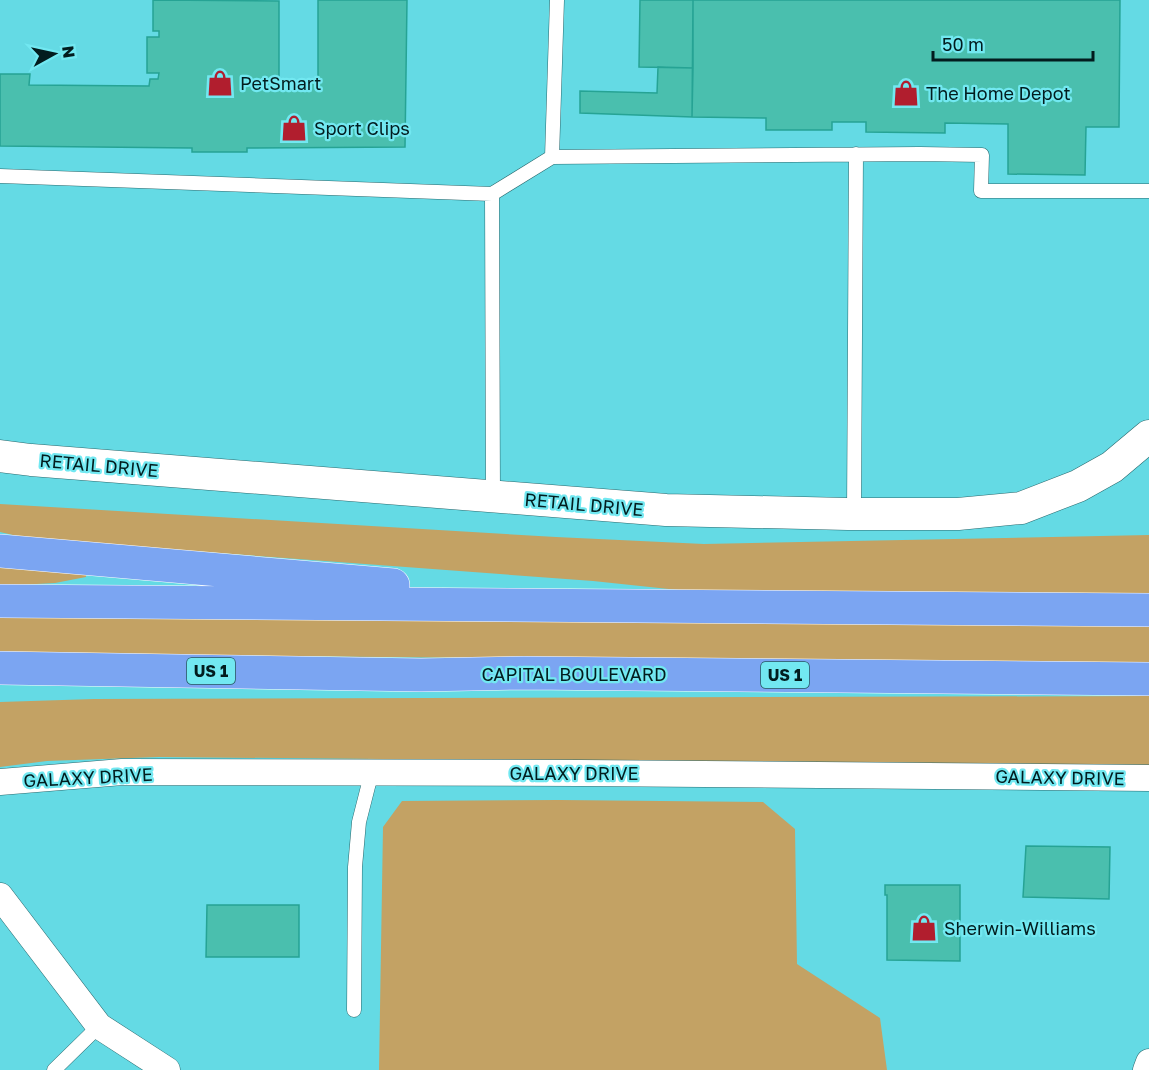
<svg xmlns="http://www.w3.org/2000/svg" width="1149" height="1070" viewBox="0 0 1149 1070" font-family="'Golos Text',sans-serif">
  <rect width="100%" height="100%" fill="#64dae4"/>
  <path fill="#c3a264" d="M0 504 556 537 704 544 1149 535V594L697 592 593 581 30 539 0 532Z
    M0 559 86 571V577L55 583 0 586Z
    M0 615 1149 622V663L572 659 0 653Z
    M1149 696V766L159 757 47 761 0 767V702L94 699Z
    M559 800 763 802 795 829 797 964 880 1018 887 1070H379L383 827 402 801Z"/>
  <path fill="#4abfae" stroke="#26a394" stroke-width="1.5" d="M153 0 279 1V88H309V80H318V0H407L405 147 247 148V152H192V148L0 146V74H30L29 85 149 86 150 79H158L159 73H147V37H159V31H153Z
    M640 0H693V68L639 67Z
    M693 0H1120L1119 127H1086L1085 175 1008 174V124L945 123V133L866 132V122H832V130H766V118L692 117Z
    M658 67 693 68 692 117 580 113V91L657 93Z
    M1026 846 1110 847 1109 899 1023 897Z
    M885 885H960V961L887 960V895H885Z
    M207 905H299V957H206Z"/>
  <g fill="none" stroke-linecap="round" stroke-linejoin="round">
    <g stroke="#2a696e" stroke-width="15">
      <path id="service" d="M552 157 557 0
        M0 176 492 194 552 157 920 154 982 155 981 191H1149
        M492 194 493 496
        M854 514 856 154
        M354 1010 355 867 359 822 372 771
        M54 1070 99 1026"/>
    </g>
    <g stroke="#2a696e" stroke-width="27">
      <path id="minor" d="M0 782 122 772 581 773 1149 778
        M0 896 99 1026 167 1070
        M1146 1070 1149 1062"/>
    </g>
    <g stroke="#2a696e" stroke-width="33">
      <path id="tertiary" d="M0 456 31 460 666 510 848 514H958L1021 508 1078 486 1112 467 1149 436"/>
    </g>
    <g stroke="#fff" stroke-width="34">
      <path id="motorway" d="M0 551 393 585
        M0 601 1149 610
        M0 668 421 675 524 673 1149 679"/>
    </g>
    <use href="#service" stroke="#fff" stroke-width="14"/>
    <use href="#minor" stroke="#fff" stroke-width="26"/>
    <use href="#tertiary" stroke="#fff" stroke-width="32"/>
    <use href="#motorway" stroke="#7ba5f2" stroke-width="33"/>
  </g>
  <defs>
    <g id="shop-bare" transform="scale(2.07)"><path d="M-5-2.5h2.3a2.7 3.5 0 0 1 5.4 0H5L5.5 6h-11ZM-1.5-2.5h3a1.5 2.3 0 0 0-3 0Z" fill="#b11e2e" stroke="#72e8f1" stroke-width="2.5" paint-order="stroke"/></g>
  </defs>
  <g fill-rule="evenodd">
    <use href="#shop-bare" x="220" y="83"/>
    <use href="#shop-bare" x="906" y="93"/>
    <use href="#shop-bare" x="294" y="128"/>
    <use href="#shop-bare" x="924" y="928"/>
  </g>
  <g text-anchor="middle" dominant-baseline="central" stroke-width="4.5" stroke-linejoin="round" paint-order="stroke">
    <g fill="#72e8f1" stroke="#24595d" stroke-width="1.5">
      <rect x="187" y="658" width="48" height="26" rx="4.5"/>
      <rect x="761" y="662" width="48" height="26" rx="4.5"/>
    </g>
    <g font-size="16" font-weight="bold" fill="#021c1e">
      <text x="211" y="671">US 1</text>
      <text x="785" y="675">US 1</text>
    </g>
    <g font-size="18" fill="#021c1e" stroke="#72e8f1" text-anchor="start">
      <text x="240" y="83">PetSmart</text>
      <text x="926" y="93">The Home Depot</text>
      <text x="314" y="128">Sport Clips</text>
      <text x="944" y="928">Sherwin-Williams</text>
    </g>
    <g font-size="18" fill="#021c1e" stroke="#72e8f1">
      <text transform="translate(99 465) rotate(5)">RETAIL DRIVE</text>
      <text transform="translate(584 504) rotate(5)">RETAIL DRIVE</text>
      <text x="574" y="674">CAPITAL BOULEVARD</text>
      <text x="574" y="773">GALAXY DRIVE</text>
      <text transform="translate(88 777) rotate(-3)">GALAXY DRIVE</text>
      <text transform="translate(1060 777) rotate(1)">GALAXY DRIVE</text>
    </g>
  </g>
  <g transform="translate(54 54) rotate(82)" stroke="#72e8f1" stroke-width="4.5" paint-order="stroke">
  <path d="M0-4.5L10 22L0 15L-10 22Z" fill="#021c1e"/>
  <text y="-9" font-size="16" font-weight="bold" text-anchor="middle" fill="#021c1e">N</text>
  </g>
  <path d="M933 51v9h160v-9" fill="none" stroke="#021c1e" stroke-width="3"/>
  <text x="942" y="51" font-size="18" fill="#021c1e" stroke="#72e8f1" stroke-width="4.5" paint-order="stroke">50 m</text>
</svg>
